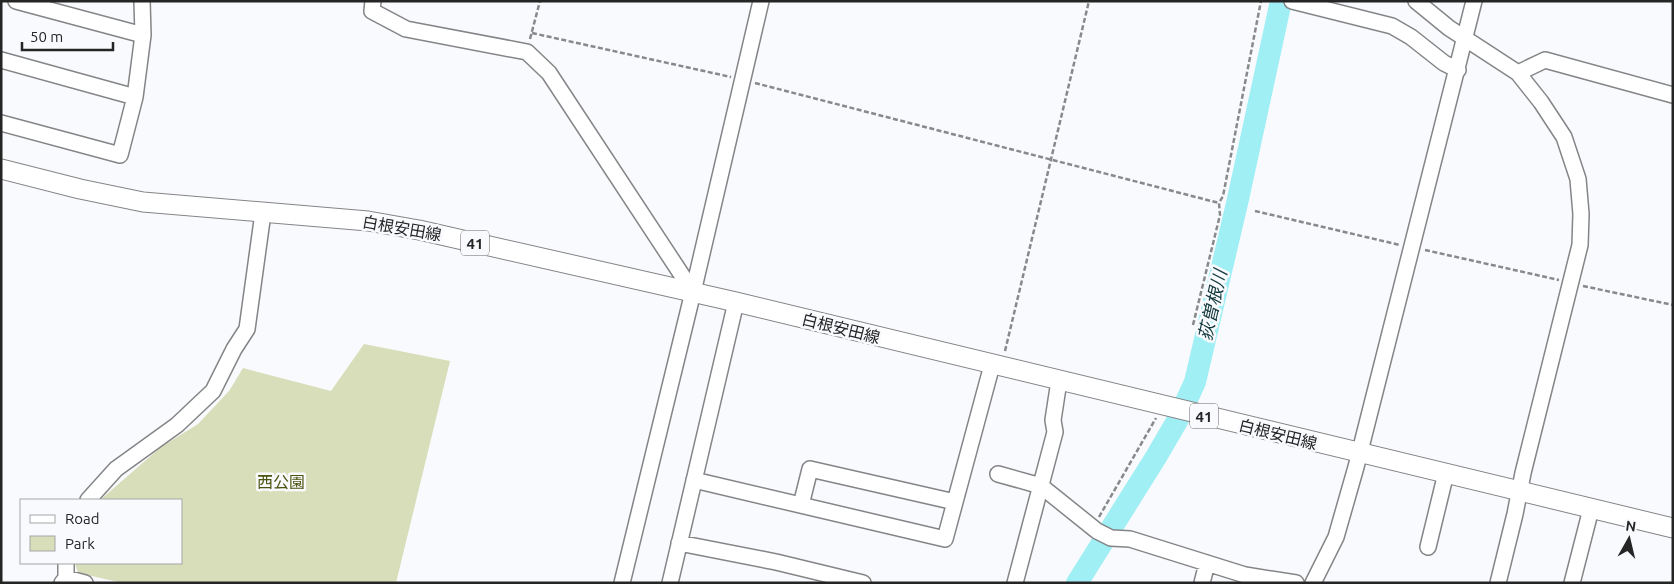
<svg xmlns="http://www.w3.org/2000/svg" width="1674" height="584" viewBox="0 0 1674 584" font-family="Ubuntu,'Noto Sans JP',sans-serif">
  <rect width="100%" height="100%" fill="#f9fafd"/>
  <path fill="#d8deba" d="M364 344 450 361 396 583H123L78 573 75 563H181V500H100L161 447 198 424 229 391 243 368 331 391Z"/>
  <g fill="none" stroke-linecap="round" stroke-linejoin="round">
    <path stroke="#9feff5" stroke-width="22" d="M1077 583 1156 457 1177 421 1195 382 1238 199 1281 1"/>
    <g stroke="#848587" stroke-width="18">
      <path id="minor" d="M16 1 143 35
        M373 1 372 11 406 29 527 52 549 73 693 292
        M1292 1 1392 26 1411 37 1444 63 1458 70
        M1416 1 1449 28 1518 73 1541 102 1564 137 1578 179 1581 214 1580 245 1523 473 1515 514 1498 583
        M1 60 135 97
        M1518 73 1545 60 1673 95
        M1 123 120 155 135 97 143 35 142 1
        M998 474 1041 486 1097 531 1111 538 1130 539 1245 575 1296 583
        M694 480 945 539 992 365
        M88 500 116 469 177 425 213 391 234 349 247 329 263 213
        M801 505 810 469 955 502
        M679 543 776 562 863 583
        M1428 547 1446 473
        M66 578 85 583
        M62 583 66 578V563
        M622 583 693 292 761 1
        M670 583 736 302
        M1015 583 1055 432 1053 420 1059 381
        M1202 583 1207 563
        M1313 583 1336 537 1356 467 1474 1
        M1572 583 1591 509"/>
    </g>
    <g stroke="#848587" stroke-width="21">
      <path id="major" d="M1 169 80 189 143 202 368 221 419 230 736 302 1673 528"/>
    </g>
    <path stroke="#88898b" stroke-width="2.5" stroke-dasharray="5 2.5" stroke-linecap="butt" d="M532 33 731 77
      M530 39 540 1
      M755 83 1219 203
      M1255 211 1400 245
      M1425 250 1559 280
      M1583 286 1673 305
      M1193 325 1220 215 1219 203 1223 196 1261 1
      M1005 351 1089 1
      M1099 517 1156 418"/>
    <use href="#minor" stroke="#fff" stroke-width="15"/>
    <use href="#major" stroke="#fff" stroke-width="19"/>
  </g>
  <g text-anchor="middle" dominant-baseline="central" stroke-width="5" stroke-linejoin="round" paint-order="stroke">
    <g fill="#f9fafd" stroke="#656566" stroke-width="1">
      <rect x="461" y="230.5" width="28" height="25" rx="4"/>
      <rect x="1190" y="403.5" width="28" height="25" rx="4"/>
    </g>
    <g font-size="15" font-weight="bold" fill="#252526">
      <text x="475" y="243">41</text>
      <text x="1204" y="416">41</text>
    </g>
    <g font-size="16" fill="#252526" stroke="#f9fafd">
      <text transform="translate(402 228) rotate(10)">白根安田線</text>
      <text transform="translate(841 328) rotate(14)">白根安田線</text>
      <text transform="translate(1278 434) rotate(14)">白根安田線</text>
    </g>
    <g font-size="16" fill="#4d5310" stroke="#f9fafd">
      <text x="281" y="482">西公園</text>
    </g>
    <g font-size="18" font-style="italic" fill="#12393c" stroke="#f9fafd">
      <text transform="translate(1212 305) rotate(-77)">荻曽根川</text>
    </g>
  </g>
  <rect width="1674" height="584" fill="none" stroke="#252526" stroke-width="5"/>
  <rect x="20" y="499" width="162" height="65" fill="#f9fafd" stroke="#a4a5a7"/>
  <rect x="30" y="515" width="25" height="8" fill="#ffffff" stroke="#a4a5a7"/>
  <text x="65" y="524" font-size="15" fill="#252526">Road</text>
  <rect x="30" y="536" width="25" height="15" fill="#d8deba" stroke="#a4a5a7"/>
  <text x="65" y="549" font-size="15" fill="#252526">Park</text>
  <g transform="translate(1629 539) rotate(8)" stroke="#f9fafd" stroke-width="4" paint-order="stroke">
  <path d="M0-4L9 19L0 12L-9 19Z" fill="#252526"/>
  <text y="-8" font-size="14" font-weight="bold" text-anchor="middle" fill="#252526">N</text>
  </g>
  <path d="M22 42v8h91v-8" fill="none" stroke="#252526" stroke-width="2.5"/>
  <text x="30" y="42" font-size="15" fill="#252526" stroke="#f9fafd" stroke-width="4" paint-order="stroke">50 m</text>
</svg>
